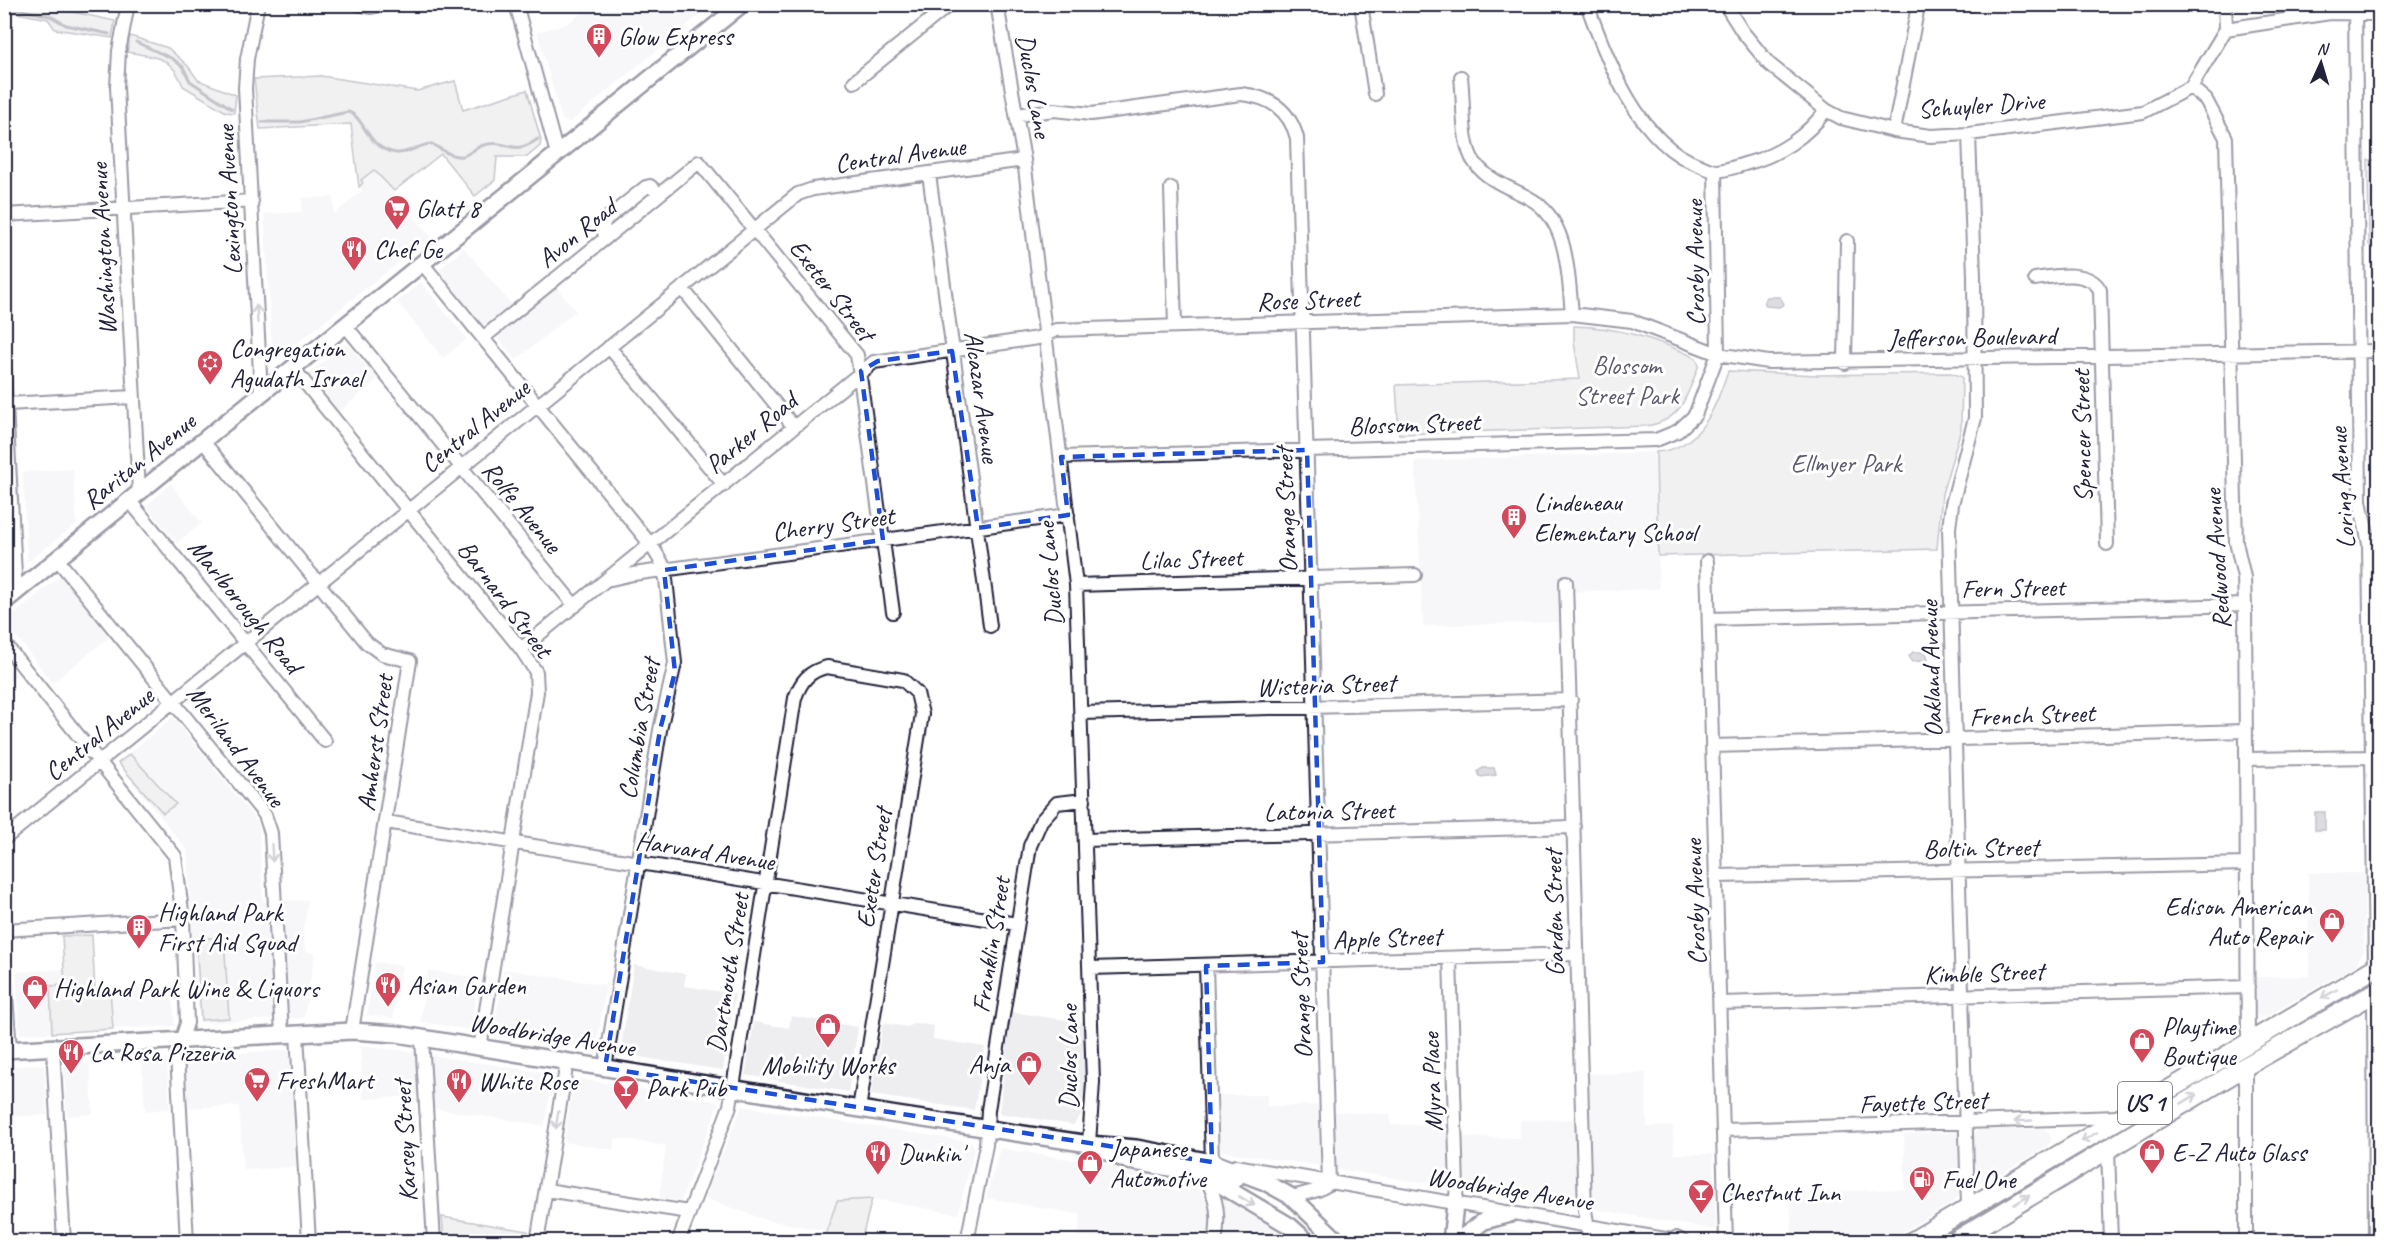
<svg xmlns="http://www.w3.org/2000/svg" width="2384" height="1246" viewBox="0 0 2384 1246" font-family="Caveat,sans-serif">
  <rect width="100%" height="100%" fill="#fff"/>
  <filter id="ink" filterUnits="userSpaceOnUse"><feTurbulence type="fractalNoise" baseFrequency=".0167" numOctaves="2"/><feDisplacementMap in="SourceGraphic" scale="12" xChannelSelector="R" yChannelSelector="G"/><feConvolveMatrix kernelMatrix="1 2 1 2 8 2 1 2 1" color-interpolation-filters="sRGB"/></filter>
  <g filter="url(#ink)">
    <path fill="#eeeef1" d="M591 5V4L712 5 570 122 562 120 537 32 567 24Z
      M374 169 431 237 273 362 264 214 302 212V198L334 197V214L362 191 359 187 363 184 361 181Z
      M464 248 512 305 488 325 484 326 439 270Z
      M421 282 467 339 443 358 397 302Z
      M556 287 576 311 516 360 496 336Z
      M347 343 378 379 339 412 308 374Z
      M1656 452 1659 589 1558 592 1559 622 1423 626 1415 461Z
      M73 469 77 524 27 562 23 472Z
      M171 484 202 523 177 543 146 506Z
      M62 574 112 635 52 683 5 622Z
      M5 660 17 675 5 685H4Z
      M173 717 259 824 263 902 308 900 303 932 305 951 315 953 304 1018 199 1023 187 850 117 763Z
      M2308 873H2365L2364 951 2356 965 2264 1018 2257 1016 2254 1011V977L2309 976Z
      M375 962 402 966 393 1018 367 1015Z
      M634 965 686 974 684 986 735 994 723 1070 620 1054Z
      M64 969 65 985 50 986 53 1033 21 1034 19 1032 16 972Z
      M504 969 606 985 596 1050 493 1034Z
      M428 970 479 978 470 1030 420 1022Z
      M172 986 175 1026 113 1029 110 990Z
      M1011 1012 1087 1023 1086 1082 1081 1115 1073 1125 999 1113Z
      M791 1016 858 1027 848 1092 745 1075 754 1022 789 1028Z
      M883 1023 908 1027 914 1023 934 1026 933 1039 985 1047 974 1110 871 1095Z
      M360 1046 415 1052 418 1096 363 1099Z
      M289 1050 296 1167 243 1170 239 1106 189 1108 184 1055Z
      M429 1055 553 1074 545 1126 432 1108Z
      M167 1059 170 1109 145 1111 142 1061Z
      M90 1063 93 1114 67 1116 64 1065Z
      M44 1064 47 1115 8 1117 5 1067Z
      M1646 1073 1647 1127 1673 1126 1674 1154H1713L1716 1230 1593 1209 1588 1074Z
      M574 1078 719 1102 681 1201 659 1198 666 1146 616 1138 613 1150 564 1142Z
      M1216 1095H1267V1106L1319 1105 1320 1166 1220 1151Z
      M742 1106 972 1142 975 1147 958 1214 872 1199 838 1201 827 1231 766 1220 704 1198Z
      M1334 1112 1390 1114 1391 1125 1447 1124 1449 1187 1336 1169Z
      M1576 1119 1577 1207 1465 1190 1464 1137 1520 1138V1120Z
      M2045 1129 2052 1138 2047 1147 1988 1181 1978 1179 1975 1174 1974 1135 1978 1130Z
      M1959 1132 1961 1192 1954 1202 1887 1241H1792L1790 1193 1905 1189 1904 1134Z
      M1000 1148 1158 1173 1186 1180 1199 1188 1210 1207 1211 1222 1208 1241H1077L1081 1215 986 1198Z
      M1221 1192 1285 1233 1294 1241H1221L1223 1223Z
      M1481 1225 1584 1241 1479 1242Z"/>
    <path fill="#dfdfe2" stroke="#80808e" stroke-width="1.5" d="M7 5H41L115 21 112 38 55 29 48 19 6 11Z
      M130 36 168 48 188 66 198 80 236 95 234 113 226 112 183 86C172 56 156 57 127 52Z
      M321 76 417 91 455 81 463 110 527 90 541 140 540 146 527 157H497L495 180 475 196 441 154 394 191 374 170 361 180 363 183 359 187 351 124 260 129 254 79Z
      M2368 160H2379V253L2369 245Z
      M1574 326C1618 327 1656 338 1696 358L1699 365C1687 395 1682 422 1645 426L1399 434 1396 385 1580 379 1574 342Z
      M1728 371 1818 375 1951 373 1962 377 1961 429 1942 494 1937 549 1658 556 1656 452C1701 449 1715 408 1728 371Z
      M130 754 176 804 163 813 118 763Z
      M92 935 95 991 110 990 113 1029 52 1033 50 986 65 985 62 936Z
      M224 937 229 1018 201 1020 196 939Z
      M872 1199 861 1241H823L837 1201Z
      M442 1217 528 1231 526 1241H444Z"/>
    <path fill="#b4b4bc" stroke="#7a7a88" stroke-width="1.5" d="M1767 297H1780L1784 304 1779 307 1766 306 1764 301Z
      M1913 652H1926L1928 660 1912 662 1909 656Z
      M1483 768H1494L1496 775 1480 777 1478 771Z
      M2315 812H2325V830H2315Z"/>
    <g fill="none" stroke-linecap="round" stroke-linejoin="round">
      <path stroke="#7a7a88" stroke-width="3" d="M8 7 50 16 66 25 109 34
        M136 42 173 59 183 67 190 81 232 109
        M262 122H300L348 112C365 116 366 149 396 153 409 154 419 144 432 144 441 149 452 158 463 156 470 154 476 147 484 145 508 138 511 158 538 139"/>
      <g stroke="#22223b" stroke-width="16">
        <path id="minor" d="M128 4 119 51 117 87 139 492
          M258 4 247 59 245 88 261 393
          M358 4 371 7 387 4
          M516 4 557 154
          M997 4 1024 160 1076 585 1093 1082 1089 1144
          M1361 4 1375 94
          M1587 4C1607 61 1639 144 1699 165 1704 167 1711 171 1717 171 1727 170 1738 166 1748 163 1779 155 1807 136 1826 110
          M1725 4 1742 31 1769 64 1826 110 1841 118 1894 131 1931 136 1969 134 2143 112 2191 87 2226 29 2225 4
          M1915 4H1972
          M2355 4 2360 501 2369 544 2375 968
          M2226 29 2330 13 2380 14
          M1461 77C1464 100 1461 146 1475 163 1488 181 1511 188 1529 198 1569 219 1568 275 1572 314
          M854 82 950 4
          M2191 87 2206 100 2226 138 2236 542 2244 577 2245 605 2248 1041
          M1017 115 1054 110 1091 114 1241 94C1270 97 1289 109 1297 138L1329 1184
          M1894 131 1918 6
          M929 174 990 626
          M1171 188 1175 326
          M4 215 252 201
          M605 239 603 225 605 220 646 187 650 186 659 194
          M422 263 651 545 662 563 666 579 675 663 660 730 605 1068
          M2035 279C2054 276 2089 269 2100 290L2107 544
          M682 288 794 427
          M345 325 575 606
          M483 338 699 162 857 355 893 612
          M609 347 724 485
          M1845 363 1847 241
          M4 368 16 593
          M293 368 521 649 536 672 537 692 480 1048
          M7 404 133 397
          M202 440 367 643 382 654 410 661 352 1031
          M1061 457 1656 440 1678 431 1695 415 1718 354 1715 171
          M129 500 325 741
          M57 559 265 815 271 833 282 1035
          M1707 561 1726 1242
          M611 579 633 574 1068 515
          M1566 582 1585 1210 1590 1242
          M1076 585 1415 575
          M1709 619 2245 605
          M4 643 175 856 183 919 187 1023 177 1054 187 1242
          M521 649 874 362 1038 338 1056 330 1572 314 1632 321 1718 354 1768 362 2380 351
          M1082 713 1571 700
          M1712 746 2246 731
          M2246 759 2373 757
          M386 822 1017 924
          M4 839 798 194 813 189 1024 160
          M1085 840 1574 827
          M1717 876 2247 864
          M4 930 183 919
          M1450 958 1457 1188 1455 1204
          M1206 966 1212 1162 1219 1163
          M4 967 10 1050
          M1090 968 1577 954
          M2374 994 2375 1242
          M1721 1003 2248 987
          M297 1034 309 1242
          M422 1038 434 1242
          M53 1048 64 1242
          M2246 1066V1242
          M1724 1130 2118 1117
          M2108 1148 2111 1242
          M1236 1166 1683 1242
          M1205 1176C1217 1198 1220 1216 1215 1242
          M546 1190 689 1212
          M1292 1197 1318 1190 1329 1184
          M1968 1206 1949 528 1952 504 1975 418 1974 276 1969 134
          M537 1242 567 1062
          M678 1242 730 1106 795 698C801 681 809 671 827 667L903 680 917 693 922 714 859 1109
          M967 1242 986 1145 988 1110 1030 846 1041 821 1057 803 1084 800"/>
      </g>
      <g stroke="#22223b" stroke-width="20">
        <path id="major" d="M4 602 742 4
          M4 1050 352 1031 397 1034 897 1115 1089 1144 1136 1148 1212 1162 1265 1182 1292 1197 1339 1242
          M1103 1150 1128 1161 1236 1179
          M1204 1175 1290 1226 1308 1242
          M1451 1242 1455 1204
          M1456 1242 1484 1221 1510 1214"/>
      </g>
      <g stroke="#22223b" stroke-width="22">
        <path id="highway" d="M1676 1241 1678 1242
          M1911 1242 2380 965
          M1954 1242 2246 1066 2380 990"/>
      </g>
      <use href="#minor" stroke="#fff" stroke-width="12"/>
      <use href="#major" stroke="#fff" stroke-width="15"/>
      <use href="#highway" stroke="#fff" stroke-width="18"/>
    </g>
    <defs><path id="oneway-shaft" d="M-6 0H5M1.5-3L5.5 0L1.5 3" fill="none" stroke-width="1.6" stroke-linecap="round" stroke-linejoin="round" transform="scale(1.5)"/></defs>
    <g stroke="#9c9ca7">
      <use href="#oneway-shaft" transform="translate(257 314) rotate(-93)"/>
      <use href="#oneway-shaft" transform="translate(272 853) rotate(87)"/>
      <use href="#oneway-shaft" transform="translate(2329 994) rotate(150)"/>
      <use href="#oneway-shaft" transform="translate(2189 1099) rotate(-31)"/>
      <use href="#oneway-shaft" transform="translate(557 1120) rotate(99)"/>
      <use href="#oneway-shaft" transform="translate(2023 1121) rotate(177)"/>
      <use href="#oneway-shaft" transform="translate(2089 1137) rotate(150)"/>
      <use href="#oneway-shaft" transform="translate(2022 1200) rotate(-31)"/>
      <use href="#oneway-shaft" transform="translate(1247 1201) rotate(31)"/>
    </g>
  </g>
  <path d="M0 0H2384V1246H0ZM952 351 978 528 1068 515 1061 457 1307 450 1323 962 1206 966 1212 1162 605 1068 660 730 675 672 664 570 883 540 861 371 878 361Z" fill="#fff" fill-opacity=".55" fill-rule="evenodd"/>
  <path fill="none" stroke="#1d4ed8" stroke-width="4.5" stroke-dasharray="12 8" stroke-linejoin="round" d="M952 351 978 528 1068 515 1061 457 1307 450 1323 962 1206 966 1212 1162 605 1068 660 730 675 672 664 570 883 540 861 371 878 361Z"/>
  <defs>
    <g id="building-pin" transform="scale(1.35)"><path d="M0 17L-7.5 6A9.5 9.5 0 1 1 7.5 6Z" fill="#d1495b" stroke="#fff"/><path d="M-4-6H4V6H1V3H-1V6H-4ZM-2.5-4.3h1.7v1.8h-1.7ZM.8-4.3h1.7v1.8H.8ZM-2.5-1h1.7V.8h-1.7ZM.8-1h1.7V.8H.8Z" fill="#fff"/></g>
    <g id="supermarket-pin" transform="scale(1.35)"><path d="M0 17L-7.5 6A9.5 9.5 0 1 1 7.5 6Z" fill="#d1495b" stroke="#fff"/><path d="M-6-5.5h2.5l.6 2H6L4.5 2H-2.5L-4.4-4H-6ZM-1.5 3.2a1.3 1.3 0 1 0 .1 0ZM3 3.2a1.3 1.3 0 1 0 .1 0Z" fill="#fff"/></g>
    <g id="restaurant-pin" transform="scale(1.35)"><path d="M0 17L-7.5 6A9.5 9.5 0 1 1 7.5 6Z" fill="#d1495b" stroke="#fff"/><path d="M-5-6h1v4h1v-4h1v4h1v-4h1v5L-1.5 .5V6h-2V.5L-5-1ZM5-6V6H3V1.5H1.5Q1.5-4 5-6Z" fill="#fff"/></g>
    <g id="synagogue-pin" transform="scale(1.35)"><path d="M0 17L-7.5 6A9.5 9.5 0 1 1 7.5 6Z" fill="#d1495b" stroke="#fff"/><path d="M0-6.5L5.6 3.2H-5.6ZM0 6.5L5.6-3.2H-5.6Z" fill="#fff"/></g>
    <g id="shop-pin" transform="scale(1.35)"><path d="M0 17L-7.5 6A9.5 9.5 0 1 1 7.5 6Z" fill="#d1495b" stroke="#fff"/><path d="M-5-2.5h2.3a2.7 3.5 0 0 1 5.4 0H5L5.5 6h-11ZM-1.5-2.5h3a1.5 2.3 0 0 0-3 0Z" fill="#fff"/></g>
    <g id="bar-pin" transform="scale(1.35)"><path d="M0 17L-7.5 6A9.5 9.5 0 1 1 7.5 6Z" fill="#d1495b" stroke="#fff"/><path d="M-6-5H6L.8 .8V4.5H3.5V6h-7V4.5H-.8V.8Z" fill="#fff"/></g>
    <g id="fuel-pin" transform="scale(1.35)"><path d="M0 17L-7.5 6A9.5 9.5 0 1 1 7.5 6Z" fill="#d1495b" stroke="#fff"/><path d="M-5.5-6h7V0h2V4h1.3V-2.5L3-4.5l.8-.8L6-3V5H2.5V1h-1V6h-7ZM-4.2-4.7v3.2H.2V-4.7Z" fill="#fff"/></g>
  </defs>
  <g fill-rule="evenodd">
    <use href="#building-pin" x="599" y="36"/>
    <use href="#supermarket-pin" x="397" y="208"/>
    <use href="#restaurant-pin" x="354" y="249"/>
    <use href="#synagogue-pin" x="210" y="363"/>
    <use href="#building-pin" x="1514" y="517"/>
    <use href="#shop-pin" x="2332" y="921"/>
    <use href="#building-pin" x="139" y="927"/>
    <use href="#restaurant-pin" x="388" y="985"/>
    <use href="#shop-pin" x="35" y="988"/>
    <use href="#shop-pin" x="828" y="1026"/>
    <use href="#shop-pin" x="2142" y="1041"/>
    <use href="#restaurant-pin" x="71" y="1052"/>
    <use href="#shop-pin" x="1029" y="1064"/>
    <use href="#supermarket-pin" x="257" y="1080"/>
    <use href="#restaurant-pin" x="459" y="1081"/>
    <use href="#bar-pin" x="626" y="1088"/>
    <use href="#shop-pin" x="2152" y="1152"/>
    <use href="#restaurant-pin" x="878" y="1153"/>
    <use href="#shop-pin" x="1090" y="1163"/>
    <use href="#fuel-pin" x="1922" y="1179"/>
    <use href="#bar-pin" x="1701" y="1192"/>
  </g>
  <g text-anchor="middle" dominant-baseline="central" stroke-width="6" stroke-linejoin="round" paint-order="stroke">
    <rect fill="#fff" stroke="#646476" stroke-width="1.5" x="2118" y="1082" width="54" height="42" rx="4.5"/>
    <g font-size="24" font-weight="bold" fill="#22223b">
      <text x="2145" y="1103">US 1</text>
    </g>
    <g font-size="26" fill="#22223b" stroke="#fff" text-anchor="start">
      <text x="618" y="36">Glow Express</text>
      <text x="416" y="208">Glatt 8</text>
      <text x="374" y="249">Chef Ge</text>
      <text x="230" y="348">Congregation<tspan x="230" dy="30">Agudath Israel</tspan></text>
      <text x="1534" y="502">Lindeneau<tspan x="1534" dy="30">Elementary School</tspan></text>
      <text x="2312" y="906" text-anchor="end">Edison American<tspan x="2312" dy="30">Auto Repair</tspan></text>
      <text x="158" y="912">Highland Park<tspan x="158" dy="30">First Aid Squad</tspan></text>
      <text x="408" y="985">Asian Garden</text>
      <text x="54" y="988">Highland Park Wine &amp; Liquors</text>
      <text x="2162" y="1026">Playtime<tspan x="2162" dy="30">Boutique</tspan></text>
      <text x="90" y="1052">La Rosa Pizzeria</text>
      <text x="1010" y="1064" text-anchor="end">Anja</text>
      <text x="828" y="1065" text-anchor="middle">Mobility Works</text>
      <text x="276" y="1080">FreshMart</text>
      <text x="478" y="1081">White Rose</text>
      <text x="646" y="1088">Park Pub</text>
      <text x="1110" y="1148">Japanese<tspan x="1110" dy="30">Automotive</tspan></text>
      <text x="2172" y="1152">E-Z Auto Glass</text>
      <text x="898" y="1153">Dunkin'</text>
      <text x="1942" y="1179">Fuel One</text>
      <text x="1720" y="1192">Chestnut Inn</text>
    </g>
    <g font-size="26" fill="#22223b" stroke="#fff">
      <text transform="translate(1034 86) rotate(80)">Duclos Lane</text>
      <text transform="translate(1981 105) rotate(-4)">Schuyler Drive</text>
      <text transform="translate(900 155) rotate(-8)">Central Avenue</text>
      <text transform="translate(229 200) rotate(-93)">Lexington Avenue</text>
      <text transform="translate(577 233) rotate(-39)">Avon Road</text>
      <text transform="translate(103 249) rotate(-93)">Washington Avenue</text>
      <text transform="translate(1695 263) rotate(-91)">Crosby Avenue</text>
      <text transform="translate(832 290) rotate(52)">Exeter Street</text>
      <text transform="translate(1308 300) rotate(-2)">Rose Street</text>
      <text transform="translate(1972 337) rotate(-1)">Jefferson Boulevard</text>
      <text transform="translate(982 397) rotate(82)">Alcazar Avenue</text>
      <text transform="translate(1414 424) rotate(-2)">Blossom Street</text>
      <text transform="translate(475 426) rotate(-39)">Central Avenue</text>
      <text transform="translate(751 433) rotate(-40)">Parker Road</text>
      <text transform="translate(2082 436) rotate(-91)">Spencer Street</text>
      <text transform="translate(139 461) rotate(-39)">Raritan Avenue</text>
      <text transform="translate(2342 488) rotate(-94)">Loring Avenue</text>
      <text transform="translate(522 507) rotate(51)">Rolfe Avenue</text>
      <text transform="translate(1286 510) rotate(-92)">Orange Street</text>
      <text transform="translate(833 524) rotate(-8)">Cherry Street</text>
      <text transform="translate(1191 559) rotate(-2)">Lilac Street</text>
      <text transform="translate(2217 559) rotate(-94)">Redwood Avenue</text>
      <text transform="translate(1050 574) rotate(-95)">Duclos Lane</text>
      <text transform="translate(2013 588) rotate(-1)">Fern Street</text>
      <text transform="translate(505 599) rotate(53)">Barnard Street</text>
      <text transform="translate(245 606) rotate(51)">Marlborough Road</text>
      <text transform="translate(1931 669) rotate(-92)">Oakland Avenue</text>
      <text transform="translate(1326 685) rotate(-2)">Wisteria Street</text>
      <text transform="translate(2032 715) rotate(-2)">French Street</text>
      <text transform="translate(639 729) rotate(-80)">Columbia Street</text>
      <text transform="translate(99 734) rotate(-39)">Central Avenue</text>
      <text transform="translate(375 743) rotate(-82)">Amherst Street</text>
      <text transform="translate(236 746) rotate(53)">Meriland Avenue</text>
      <text transform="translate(1329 811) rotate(-1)">Latonia Street</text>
      <text transform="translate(1981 848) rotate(-1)">Boltin Street</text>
      <text transform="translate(705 851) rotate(9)">Harvard Avenue</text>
      <text transform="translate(874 868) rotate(-81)">Exeter Street</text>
      <text transform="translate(1695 902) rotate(-92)">Crosby Avenue</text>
      <text transform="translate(1554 913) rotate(-91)">Garden Street</text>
      <text transform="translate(1387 938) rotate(-2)">Apple Street</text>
      <text transform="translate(991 945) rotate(-81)">Franklin Street</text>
      <text transform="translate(728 973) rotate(-81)">Dartmouth Street</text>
      <text transform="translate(1984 973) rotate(-2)">Kimble Street</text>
      <text transform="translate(1301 996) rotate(-92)">Orange Street</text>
      <text transform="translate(552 1035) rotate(9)">Woodbridge Avenue</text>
      <text transform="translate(1068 1057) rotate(-90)">Duclos Lane</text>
      <text transform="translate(1432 1082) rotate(-92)">Myra Place</text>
      <text transform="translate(1923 1102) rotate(-2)">Fayette Street</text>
      <text transform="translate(405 1141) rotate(-93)">Karsey Street</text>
      <text transform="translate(1510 1189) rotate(9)">Woodbridge Avenue</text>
    </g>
    <g font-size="26" fill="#5b5b6d" stroke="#fff">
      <text x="1627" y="365">Blossom<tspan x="1627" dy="30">Street Park</tspan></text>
      <text x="1846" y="463">Ellmyer Park</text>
    </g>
  </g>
  <rect width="2384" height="1246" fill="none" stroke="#fff" stroke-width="24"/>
  <rect x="12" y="12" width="2360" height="1222" fill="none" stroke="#22223b" stroke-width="2" filter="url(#ink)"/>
  <g transform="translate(2321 63) rotate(4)" stroke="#ffffff" stroke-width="4.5" paint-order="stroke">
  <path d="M0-4.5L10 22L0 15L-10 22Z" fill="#22223b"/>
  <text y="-9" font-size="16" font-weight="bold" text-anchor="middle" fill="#22223b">N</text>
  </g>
</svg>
